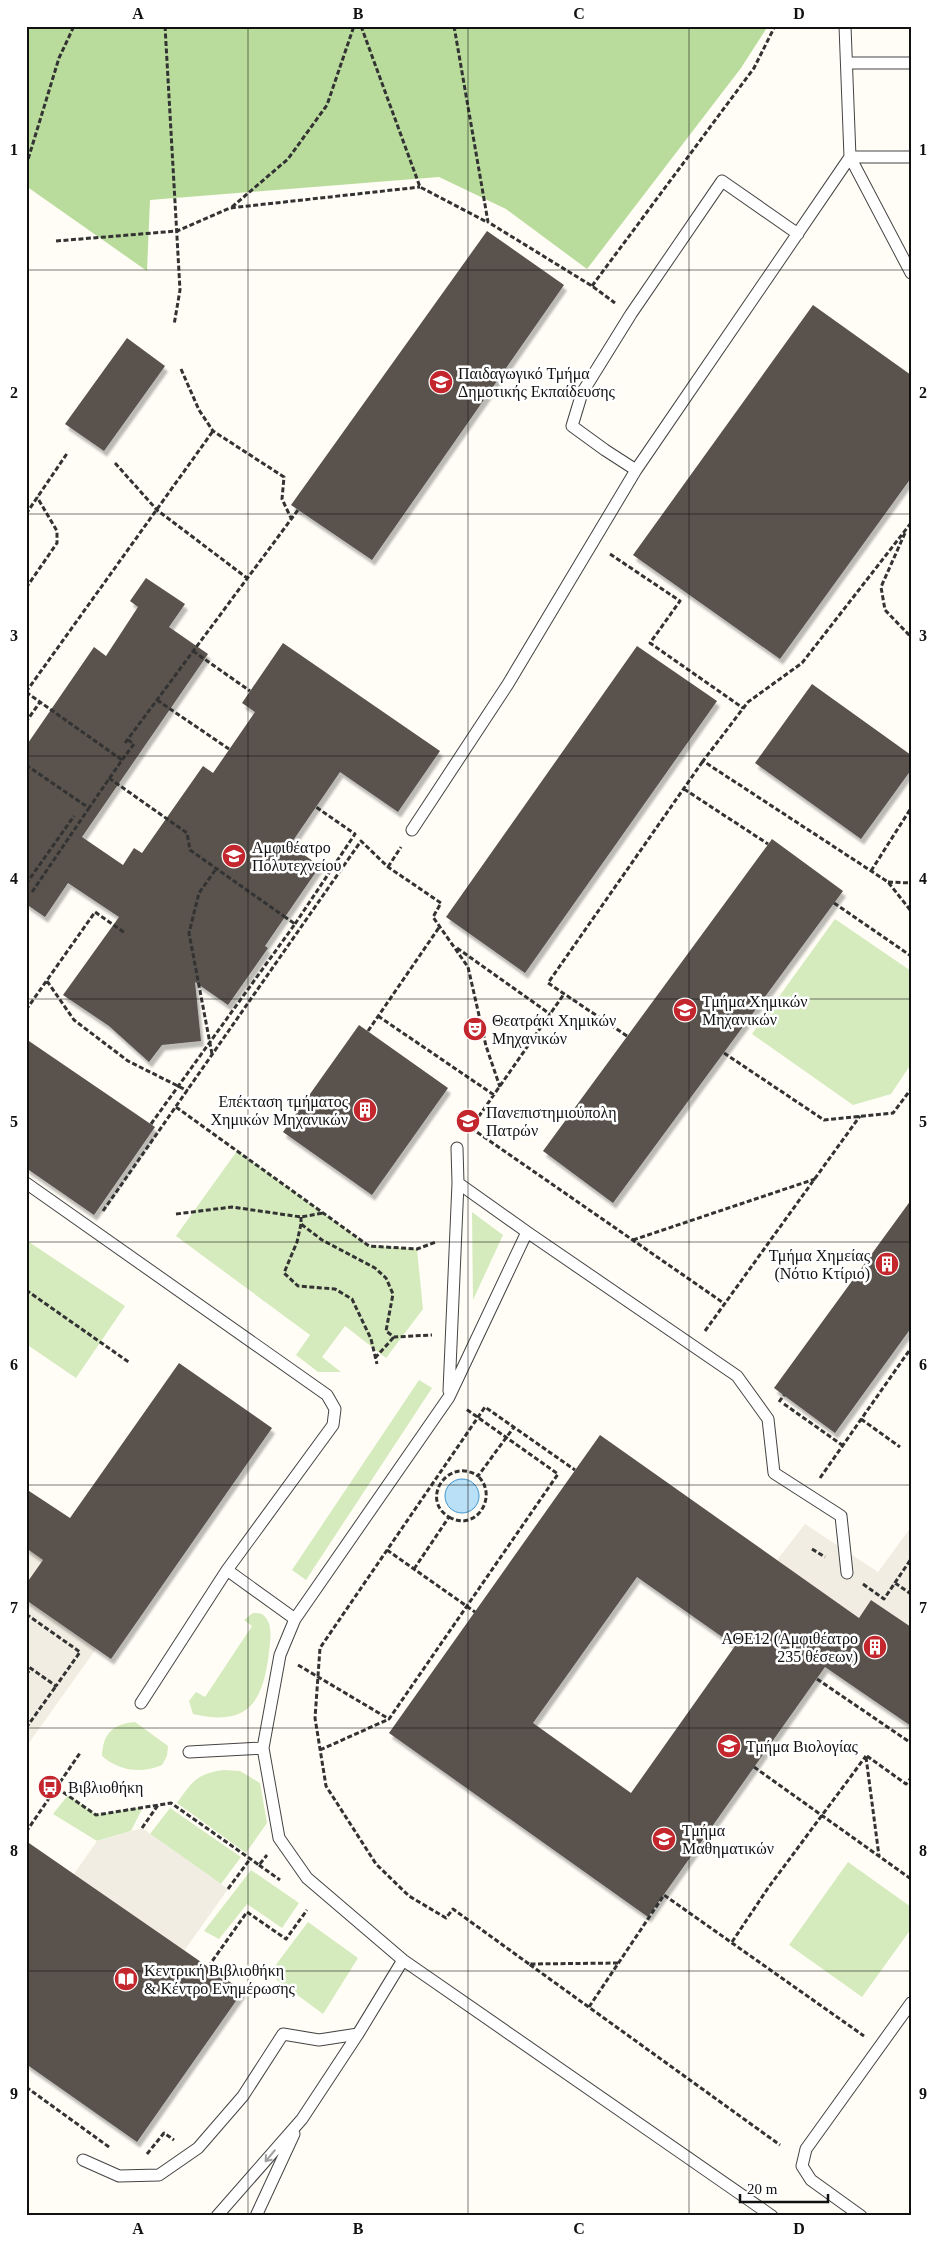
<svg xmlns="http://www.w3.org/2000/svg" width="937" height="2242" viewBox="0 0 937 2242" font-family="Georgia,serif">
  <defs>
    <filter id="shadow"><feDropShadow dx="3" dy="5.5" stdDeviation="1" flood-color="#0004"/></filter>
  </defs>
  <rect width="100%" height="100%" fill="#fffdf5"/>
  <path fill="#d5ebbd" d="M835 919 911 971V1064L891 1094 853 1105 752 1034Z
    M237 1151 369 1246 417 1249 423 1309 386 1358 345 1326 322 1357 341 1372H318L296 1355 310 1335 176 1236Z
    M472 1212 503 1235 473 1300Z
    M26 1240 125 1306 76 1378 26 1344Z
    M419 1380 432 1388 306 1580 292 1570Z
    M253 1613C258 1613 263 1613 266 1618 273 1627 270 1642 269 1652 263 1703 248 1727 193 1714L189 1701 196 1692 205 1697 252 1626 244 1620Z
    M135 1722 168 1746 167 1756 162 1765C141 1774 119 1771 102 1756 103 1733 113 1724 135 1722Z
    M223 1770 240 1771 260 1783 267 1823 246 1853 177 1803C192 1782 196 1774 223 1770Z
    M68 1795 96 1815 143 1807 131 1831 97 1841 53 1814Z
    M170 1808 241 1857 221 1884 150 1834Z
    M848 1862 911 1907V1929L862 1997 789 1945Z
    M251 1870 299 1903 282 1928 247 1904 219 1939 204 1931Z
    M308 1922 358 1958 323 2014 269 1974Z"/>
  <path fill="#b9dc9c" d="M26 26H768L741 68 587 269 506 209 439 177 150 200 147 271 26 186Z"/>
  <path fill="#f1ede2" d="M805 1524 878 1572 911 1527V1627L871 1600 859 1618 777 1560Z
    M26 1548 43 1560 26 1584Z
    M26 1600 96 1649 26 1747Z
    M142 1828 228 1889 184 1951 74 1874 97 1841Z"/>
  <path fill="#b9e0f7" stroke="#3f96cf" d="M445 1496a17 17 0 1 1 34 0a17 17 0 1 1-34 0Z"/>
  <path fill="#5a524d" fill-rule="evenodd" filter="url(#shadow)" d="M487 231 564 285 372 560 291 505Z
    M813 305 911 375V478L780 659 633 555Z
    M127 338 165 366 104 451 65 424Z
    M146 578 185 604 169 627 208 654 82 837 123 865 134 848 142 853 203 766 213 773 255 712 242 703 283 643 440 751 398 812 340 772 290 845 320 866 265 946 268 948 228 1005 195 982 201 1041 162 1045 149 1062 109 1026 63 995 119 917 68 883 45 917 26 904V746L94 647 106 656 138 607 130 601Z
    M637 646 717 701 525 973 446 917Z
    M812 684 911 755V770L861 839 755 763Z
    M772 839 843 891 613 1203 543 1151Z
    M359 1025 448 1088 372 1195 283 1132Z
    M26 1039 155 1127 94 1215 26 1168Z
    M911 1200V1328L835 1433 774 1388Z
    M179 1363 272 1428 111 1659 26 1600V1584L43 1560 26 1548V1489L70 1518Z
    M600 1435 859 1618 871 1600 911 1627V1726L825 1667 648 1917 389 1733ZM637 1577 735 1646 631 1793 533 1723Z
    M26 1841 243 1991 137 2142 26 2064Z"/>
  <g fill="none" stroke-linecap="round" stroke-linejoin="round">
    <g stroke="#444" stroke-width="13">
      <path id="lane" d="M847 63H911
        M911 157H850L911 273
        M798 234 722 181 631 314 582 393 572 426 605 450 636 470 850 157 845 26
        M412 830 508 684 636 470
        M26 1183 327 1395 335 1409 333 1425 227 1570 295 1619 280 1655 263 1748 279 1838 307 1878 403 1960 772 2216
        M527 1232 737 1376 768 1419 774 1473 841 1516 847 1573
        M449 1391 458 1183
        M295 1619 449 1397 527 1232 458 1183 457 1148
        M141 1703 227 1570
        M189 1752 263 1748
        M83 2160 119 2176 159 2175 198 2148 243 2096 283 2034 319 2040 358 2034
        M217 2216 302 2119 358 2034 403 1960
        M256 2216 294 2134
        M861 2216 811 2180 802 2166 806 2149 911 2003"/>
    </g>
    <path stroke="#333" stroke-width="3" stroke-dasharray="5 2.5" stroke-linecap="butt" d="M165 26 180 290 174 325
      M361 26 420 187 487 222
      M454 26 488 222 592 286 615 303
      M26 166 59 58 74 26
      M232 207 288 159 327 105 354 26
      M56 241 177 231 230 208 420 187
      M592 286 754 68 775 26
      M181 369 199 410 213 431 284 477 282 499 291 518
      M115 463 157 510 247 578
      M26 514 68 452
      M911 523 802 663 748 702 703 761 888 882 911 911
      M905 533 881 587 885 610 911 637
      M610 554 680 601 650 643 743 708
      M26 588 57 543V531L37 497
      M193 651 250 691
      M26 692 213 431
      M26 692 40 702 26 722
      M157 700 229 749
      M125 743 298 510
      M122 760 134 744 128 740
      M26 765 89 808 122 760 40 702
      M109 778 187 833 190 850 285 917
      M684 789 768 844
      M388 867 401 847
      M871 871 911 808
      M888 882 911 883
      M26 884 74 816
      M32 892 89 808
      M834 903 911 956
      M457 948 550 1014
      M47 981 74 1020 128 1061 188 1091
      M26 1010 95 912 125 933
      M378 1016 494 1095
      M368 1031 440 926
      M627 1036 548 983 703 761
      M724 1053 824 1120 893 1113 911 1089
      M212 1054 189 933 199 893 216 869
      M176 1107 369 1246 417 1249 436 1242
      M471 1128 725 1304
      M470 1129 564 994
      M103 1211 361 841 388 867 441 903 433 917 468 967 486 1046 500 1087
      M176 1214 232 1207 301 1217 323 1213
      M301 1217V1224L322 1240 375 1268 386 1278 393 1294 386 1331 394 1337 432 1335
      M301 1224 297 1242 284 1273 298 1286 335 1289 352 1299 371 1339 377 1364
      M633 1240 815 1179
      M26 1290 130 1363
      M705 1331 860 1116
      M375 1358 394 1337
      M779 1402 784 1395
      M784 1404 842 1445
      M861 1419 900 1447
      M820 1478 911 1348
      M449 1517C476 1533 499 1496 478 1476
      M812 1549 825 1557
      M387 1550 475 1612
      M414 1569 449 1517C419 1499 449 1456 478 1476L514 1427
      M895 1583 911 1594
      M863 1584 884 1599 911 1559
      M26 1614 80 1652 56 1686 26 1665
      M298 1665 389 1719 558 1474 466 1409
      M26 1675 31 1668
      M817 1679 911 1743
      M26 1728 56 1686
      M320 1750 389 1719
      M867 1756 906 1784 911 1778
      M866 1757 879 1856
      M754 1767 911 1879
      M57 1788 96 1815 171 1803 259 1865 267 1855
      M142 1828 158 1805
      M26 1832 80 1753
      M259 1865 280 1880
      M228 1889 250 1859
      M732 1942 768 1888 866 1756
      M618 1963 529 1964 780 2145
      M529 1964 453 1909 446 1918 409 1896 376 1864 326 1786 315 1718 320 1648 485 1407 575 1470
      M208 1967 247 1912 286 1939 307 1910
      M589 2007 664 1895 864 2036
      M26 2087 109 2147
      M147 2154 164 2133 174 2140"/>
    <use href="#lane" stroke="#fff" stroke-width="11"/>
    <path stroke="#333" stroke-width="3" stroke-dasharray="5 2.5" stroke-linecap="butt" d="M295 924 355 834 316 807
      M151 1124 295 924 285 917"/>
  </g>
  <defs><path id="oneway-shaft" d="M-6 0H5M1.5-3L5.5 0L1.5 3" fill="none" stroke-width="1.6" stroke-linecap="round" stroke-linejoin="round" transform="scale(1.25)"/></defs>
  <use stroke="#a0a0a0" href="#oneway-shaft" transform="translate(270 2156) rotate(130)"/>
  <path fill="none" stroke="#111" stroke-width="1" stroke-opacity="0.55" d="M248 26V2216M468 26V2216M689 26V2216M26 270H911M26 514H911M26 756H911M26 999H911M26 1242H911M26 1485H911M26 1728H911M26 1971H911"/>
  <defs>
    <g id="university-disc" transform="scale(1.25)"><circle r="9.5" fill="#c4262e" stroke="#fff"/><path d="M0-5L7-2L0 1L-7-2ZM-4 1L0 2.5L4 1V4Q0 6-4 4Z" fill="#fff"/></g>
    <g id="theatre-disc" transform="scale(1.25)"><circle r="9.5" fill="#c4262e" stroke="#fff"/><path d="M-5-5.5Q0-4 5-5.5V0Q5 5 0 6Q-5 5-5 0ZM-3.3-2.5H-1v1.5H-3.3ZM1-2.5H3.3v1.5H1ZM-2.8 1Q0 5.5 2.8 1Z" fill="#fff"/></g>
    <g id="building-disc" transform="scale(1.25)"><circle r="9.5" fill="#c4262e" stroke="#fff"/><path d="M-4-6H4V6H1V3H-1V6H-4ZM-2.5-4.3h1.7v1.8h-1.7ZM.8-4.3h1.7v1.8H.8ZM-2.5-1h1.7V.8h-1.7ZM.8-1h1.7V.8H.8Z" fill="#fff"/></g>
    <g id="bus-disc" transform="scale(1.25)"><circle r="9.5" fill="#c4262e" stroke="#fff"/><path d="M-5-6H5V4H4V6H2V4H-2V6H-4V4H-5ZM-3.5-4V0h7V-4ZM-3.5 1.2v1.5H-2V1.2ZM2 1.2v1.5H3.5V1.2Z" fill="#fff"/></g>
    <g id="library-disc" transform="scale(1.25)"><circle r="9.5" fill="#c4262e" stroke="#fff"/><path d="M-6-4Q-3-5.5-.7-3.5V5Q-3 3-6 4ZM6-4Q3-5.5 .7-3.5V5Q3 3 6 4Z" fill="#fff"/></g>
  </defs>
  <g fill-rule="evenodd">
    <use href="#university-disc" x="441" y="382"/>
    <use href="#university-disc" x="234" y="856"/>
    <use href="#university-disc" x="685" y="1010"/>
    <use href="#theatre-disc" x="475" y="1029"/>
    <use href="#building-disc" x="365" y="1110"/>
    <use href="#university-disc" x="468" y="1121"/>
    <use href="#building-disc" x="887" y="1264"/>
    <use href="#building-disc" x="875" y="1647"/>
    <use href="#university-disc" x="729" y="1746"/>
    <use href="#bus-disc" x="50" y="1787"/>
    <use href="#university-disc" x="664" y="1839"/>
    <use href="#library-disc" x="126" y="1979"/>
  </g>
  <g text-anchor="middle" dominant-baseline="central" stroke-width="5" stroke-linejoin="round" paint-order="stroke">
    <g font-size="16" fill="#111" stroke="#fff" text-anchor="start">
      <text x="458" y="373">Παιδαγωγικό Τμήμα<tspan x="458" dy="18">Δημοτικής Εκπαίδευσης</tspan></text>
      <text x="252" y="847">Αμφιθέατρο<tspan x="252" dy="18">Πολυτεχνείου</tspan></text>
      <text x="702" y="1001">Τμήμα Χημικών<tspan x="702" dy="18">Μηχανικών</tspan></text>
      <text x="492" y="1020">Θεατράκι Χημικών<tspan x="492" dy="18">Μηχανικών</tspan></text>
      <text x="348" y="1101" text-anchor="end">Επέκταση τμήματος<tspan x="348" dy="18">Χημικών Μηχανικών</tspan></text>
      <text x="486" y="1112">Πανεπιστημιούπολη<tspan x="486" dy="18">Πατρών</tspan></text>
      <text x="870" y="1255" text-anchor="end">Τμήμα Χημείας<tspan x="870" dy="18">(Νότιο Κτίριο)</tspan></text>
      <text x="858" y="1638" text-anchor="end">ΑΘΕ12 (Αμφιθέατρο<tspan x="858" dy="18">235 θέσεων)</tspan></text>
      <text x="746" y="1746">Τμήμα Βιολογίας</text>
      <text x="68" y="1787">Βιβλιοθήκη</text>
      <text x="682" y="1830">Τμήμα<tspan x="682" dy="18">Μαθηματικών</tspan></text>
      <text x="144" y="1970">Κεντρική Βιβλιοθήκη<tspan x="144" dy="18">&amp; Κέντρο Ενημέρωσης</tspan></text>
    </g>
  </g>
  <rect width="937" height="2242" fill="none" stroke="#ffffff" stroke-width="55"/>
  <path d="M740 2194v8h88v-8" fill="none" stroke="#111111" stroke-width="2.5"/>
  <text x="747" y="2194" font-size="15" fill="#111111" stroke="#ffffff" stroke-width="4" paint-order="stroke">20 m</text>
  <rect x="28" y="28" width="882" height="2186" fill="none" stroke="#111" stroke-width="2"/>
  <g font-size="16" text-anchor="middle" font-weight="bold" fill="#111">
    <text x="138" y="19">A</text>
    <text x="358" y="19">B</text>
    <text x="579" y="19">C</text>
    <text x="799" y="19">D</text>
    <text x="14" y="155">1</text>
    <text x="923" y="155">1</text>
    <text x="14" y="398">2</text>
    <text x="923" y="398">2</text>
    <text x="14" y="641">3</text>
    <text x="923" y="641">3</text>
    <text x="14" y="884">4</text>
    <text x="923" y="884">4</text>
    <text x="14" y="1127">5</text>
    <text x="923" y="1127">5</text>
    <text x="14" y="1370">6</text>
    <text x="923" y="1370">6</text>
    <text x="14" y="1613">7</text>
    <text x="923" y="1613">7</text>
    <text x="14" y="1856">8</text>
    <text x="923" y="1856">8</text>
    <text x="14" y="2099">9</text>
    <text x="923" y="2099">9</text>
    <text x="138" y="2234">A</text>
    <text x="358" y="2234">B</text>
    <text x="579" y="2234">C</text>
    <text x="799" y="2234">D</text>
  </g>
</svg>
